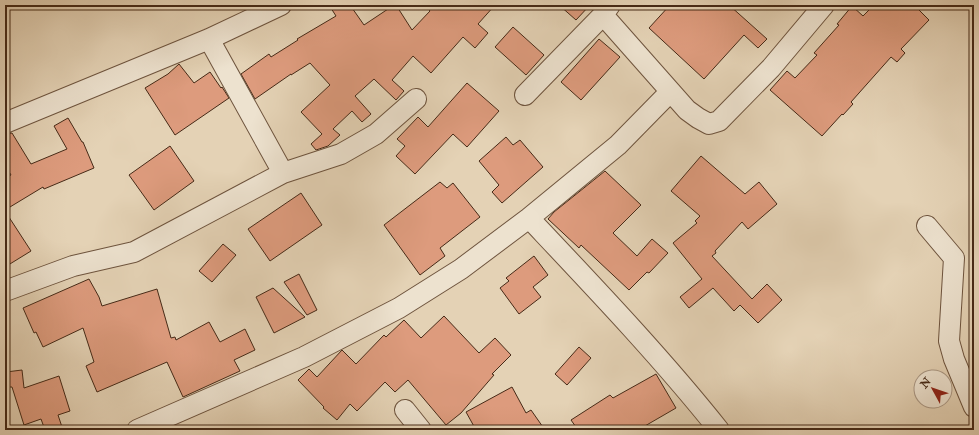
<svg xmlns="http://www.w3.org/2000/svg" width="979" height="435" viewBox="0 0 979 435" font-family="'IM FELL Double Pica',serif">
  <rect width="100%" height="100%" fill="#e4d2b5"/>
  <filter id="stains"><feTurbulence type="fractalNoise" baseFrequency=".005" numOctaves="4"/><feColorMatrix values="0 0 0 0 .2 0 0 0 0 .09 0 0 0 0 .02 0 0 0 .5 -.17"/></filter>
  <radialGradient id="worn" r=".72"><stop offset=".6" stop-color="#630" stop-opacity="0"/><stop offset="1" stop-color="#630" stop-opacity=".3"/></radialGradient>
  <path fill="#dd9b7d" stroke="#462a17" d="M329 5H350L364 25 394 5H396L412 30 430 11 425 5H495L478 24 488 33 475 48 463 37 431 73 413 56 392 80 404 91 396 100 374 79 355 96 371 114 362 122 352 111 333 129 340 135 328 146 316 150 311 144 322 134 301 112 330 85 310 63 291 75V74L255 99 241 74 269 54 271 57 298 40 297 39 336 16Z
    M559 5H590L576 20Z
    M670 5H729L767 39 758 48 744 35 704 79 649 28Z
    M874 5H914L929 20 901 49 905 53 897 62 891 57 851 102 853 104 843 115 842 114 822 136 770 90 787 71 795 78 817 55 814 53 839 25 837 24 852 6 863 16Z
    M513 27 544 55 526 75 495 47Z
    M599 39 620 57 581 100 561 82Z
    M179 64 194 83 210 72 221 88 222 87 229 98 175 135 145 88 168 74Z
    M467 83 499 111 467 147 453 134 415 174 396 156 405 146 397 139 418 117 428 127Z
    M68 118 82 142H83L94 168 44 189 43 187 5 210V178L11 175 5 165V134L12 133 31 164 67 149 54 126Z
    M506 137 513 145 520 140 543 167 502 203 492 192 499 185 479 161Z
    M170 146 194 181 154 210 129 175Z
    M701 156 745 194 759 182 777 204 748 229 742 222 715 251 716 253 712 256 752 299 767 284 782 300 758 323 740 305 734 311 713 288 689 308 680 297 702 279 673 243 697 223 695 221 700 216 671 191Z
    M605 171 641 205 613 233 637 256 652 239 668 253 649 273 647 272 629 290 581 245 579 248 548 219 554 212Z
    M440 182 447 188 453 183 480 217 440 248 445 256 420 275 384 225Z
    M301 193 322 225 270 261 248 229Z
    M5 211 31 251 5 267Z
    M223 244 236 255 212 282 199 271Z
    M534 256 548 275 533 287 541 297 519 314 500 288 509 281 506 278Z
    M299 274 317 310 307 315 284 282Z
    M89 279 99 297 102 306 157 289 171 338 175 337 176 340 209 322 220 342 245 329 255 350 234 360 240 371 183 397 167 362 97 392 86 366 94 362 83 328 43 347 36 332 34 333 23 308Z
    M273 288 305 317 274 333 256 297Z
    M444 316 479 353 495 338 511 355 492 374 494 375 461 413 446 425 408 380 395 392 385 382 357 411 350 404 337 420 323 408 324 407 298 380 309 369 317 377 342 350 356 364 384 335 386 337 404 320 421 338Z
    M579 347 591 358 567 385 555 374Z
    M22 370 24 388 59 376 70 411 58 415 63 430H45L41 419 24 425 12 387H8L6 372Z
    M656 374 676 408 638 430H578L571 420 610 395 613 398Z
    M512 387 526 413 531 410 545 430H476L466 412Z"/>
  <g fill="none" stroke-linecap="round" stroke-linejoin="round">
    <g stroke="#6e543e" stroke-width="22">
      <path id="minor" d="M603 15 687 110 698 118 709 124 719 121 771 68 824 5
        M209 39 283 173
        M525 95 603 15 610 5
        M5 123 209 39 281 5
        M529 218C594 287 660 356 719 430
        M927 226 954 258 949 341 954 359 974 407
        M5 291 73 266 134 252 283 173 341 154 376 134 416 99
        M405 410 421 430
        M137 430 304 357 399 308 461 269 529 218 618 145 670 92"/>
    </g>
    <use href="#minor" stroke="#ede2cf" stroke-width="20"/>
  </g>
  <rect width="979" height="435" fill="none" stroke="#e4d2b5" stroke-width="20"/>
  <rect x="6" y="6" width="967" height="423" fill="none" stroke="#462a17" stroke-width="2"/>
  <rect x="10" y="10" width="959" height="415" fill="none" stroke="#462a17"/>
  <g transform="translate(933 389) rotate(310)"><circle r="19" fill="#ede2cf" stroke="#aa9885"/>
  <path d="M0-3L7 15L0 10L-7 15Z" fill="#8f2418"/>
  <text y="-6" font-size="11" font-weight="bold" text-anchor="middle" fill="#462a17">N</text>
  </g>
  <rect width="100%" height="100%" filter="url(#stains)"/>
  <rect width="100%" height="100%" fill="url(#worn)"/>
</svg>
